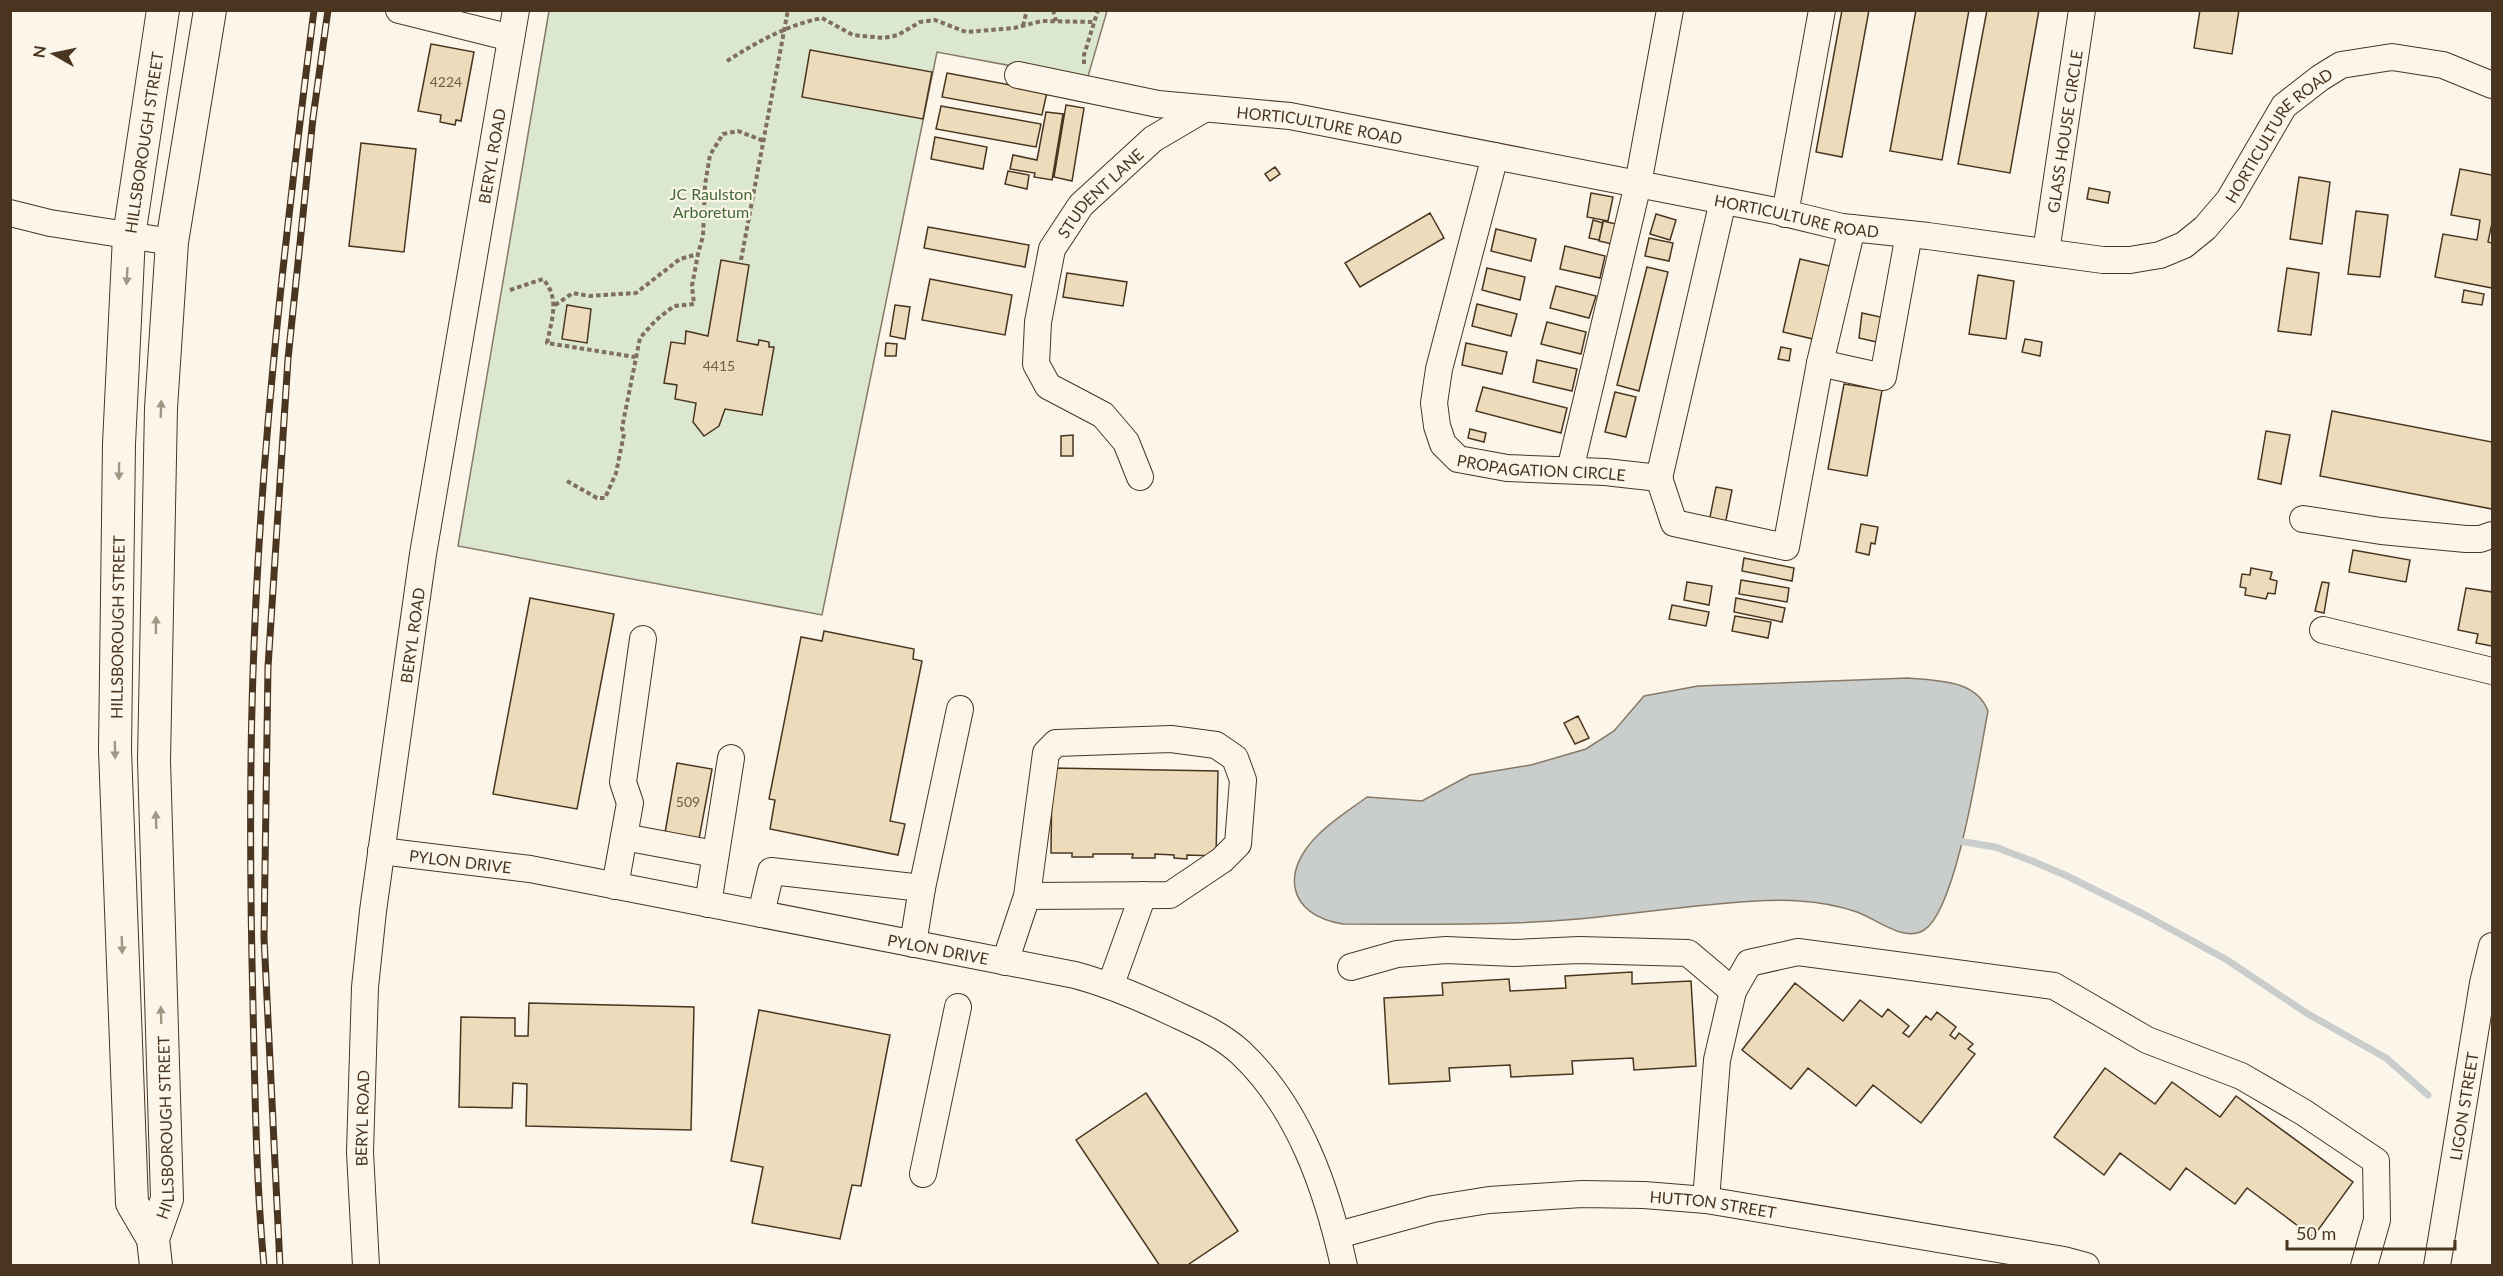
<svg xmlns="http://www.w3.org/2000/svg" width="2503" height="1276" viewBox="0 0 2503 1276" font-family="Lato,sans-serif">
  <rect width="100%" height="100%" fill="#fbf6e9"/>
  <path fill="#dce7d0" stroke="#887966" stroke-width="1.5" d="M549 11H1107L1087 80 937 52 822 615 458 546Z"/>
  <path fill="#c9cecd" stroke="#887966" stroke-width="1.5" d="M1908 678C1936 681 1976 679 1988 711 1980 752 1957 910 1924 930 1904 943 1875 918 1857 912 1839 906 1818 902 1799 901 1780 899 1760 901 1740 902 1686 906 1632 914 1578 919 1500 926 1421 924 1343 924 1287 915 1280 871 1319 834 1333 820 1351 809 1367 797L1422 801 1470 775 1531 765 1586 749 1614 731 1644 696 1698 686Z"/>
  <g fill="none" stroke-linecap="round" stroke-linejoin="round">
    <path stroke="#c9cecd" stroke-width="7" d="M1953 840 1995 847 2032 861 2065 875 2147 916 2227 960 2308 1014 2386 1058 2428 1095"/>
  </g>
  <path fill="#ecdcbc" stroke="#4a3520" stroke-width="1.5" d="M1842 10H1869L1842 157 1816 152Z
    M1916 10H1969L1942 160 1890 151Z
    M1987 10H2039L2010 173 1958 164Z
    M2200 10H2239L2232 54 2194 48Z
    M431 44 474 52 461 121 456 120 455 125 440 122 441 115 418 111Z
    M810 50 932 72 923 119 802 97Z
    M947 73 1047 92 1042 115 942 97Z
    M1066 105 1084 108 1072 181 1054 177Z
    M941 106 1041 124 1036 147 936 129Z
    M1046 112 1063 114 1052 180 1034 177 1035 173 1010 169 1013 155 1037 160Z
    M935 137 987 147 983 169 931 159Z
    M361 143 416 149 404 252 349 246Z
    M1275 167 1280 174 1270 181 1265 174Z
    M2460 169 2492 175V223L2488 242 2492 243V288L2435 277 2443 234 2477 240 2480 220 2451 215Z
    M1008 171 1029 175 1027 189 1005 184Z
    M2299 177 2330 182 2322 244 2290 239Z
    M2089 188 2110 192 2108 203 2087 199Z
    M1591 193 1613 197 1608 221 1587 217Z
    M2356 211 2388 215 2380 277 2348 274Z
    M1430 213 1444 238 1360 287 1345 263Z
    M1656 214 1676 220 1670 240 1650 234Z
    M1593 220 1603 223 1599 240 1589 238Z
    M1603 221 1616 224 1612 244 1599 241Z
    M928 227 1029 245 1025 267 924 248Z
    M1496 229 1536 239 1531 261 1491 251Z
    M1649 238 1673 243 1669 261 1645 256Z
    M1565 246 1605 256 1600 278 1560 269Z
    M1800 259 1830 266 1813 339 1783 332Z
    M721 260 749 265 737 341 758 345 759 340 769 342V347H774L762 415 725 409 719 426 704 436 693 422 696 403 675 399 677 385 664 383 671 342 685 344 686 331 708 336Z
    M1647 267 1668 272 1639 391 1617 385Z
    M1487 268 1525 277 1520 300 1482 290Z
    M2287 268 2319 273 2311 335 2278 331Z
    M1067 273 1127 282 1123 306 1063 297Z
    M1978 275 2014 281 2006 339 1969 334Z
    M930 279 1012 295 1005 335 922 320Z
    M1556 286 1596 296 1589 318 1550 308Z
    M2464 290 2484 294 2482 305 2462 302Z
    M1477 304 1517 314 1511 336 1472 326Z
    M567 305 591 309 587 343 562 339Z
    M895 305 910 307 905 339 890 336Z
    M1862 313 1885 318 1881 343 1859 338Z
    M1547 322 1586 332 1581 354 1541 344Z
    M2025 339 2042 342 2040 356 2022 352Z
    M886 343 897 344 896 356H885Z
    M1466 343 1507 352 1502 374 1462 365Z
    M1781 347 1791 349 1789 361 1778 359Z
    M1537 360 1577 369 1572 391 1533 382Z
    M1844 384 1882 390 1867 476 1828 469Z
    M1483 387 1567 408 1561 433 1476 411Z
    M1615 392 1636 397 1626 437 1605 432Z
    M2332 411 2492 442V509L2320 476Z
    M1470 429 1486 433 1484 442 1468 438Z
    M2266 431 2290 435 2281 484 2258 479Z
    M1073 435V456H1061V436Z
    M1716 487 1732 490 1725 525 1709 522Z
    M1861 524 1878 527 1875 544 1871 543 1869 555 1856 552Z
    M2353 550 2410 560 2406 582 2349 572Z
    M1744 558 1794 568 1792 581 1742 571Z
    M2251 568 2272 572 2270 579 2277 581 2275 594 2268 593 2266 599 2245 595 2246 588 2240 587 2242 574 2250 575Z
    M1741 580 1789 588 1787 602 1739 594Z
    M1687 582 1712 586 1709 605 1684 600Z
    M2322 582 2329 583 2324 613 2315 611Z
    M2466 588 2492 592V646L2476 643 2478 634 2458 630Z
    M530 598 614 614 577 809 493 794Z
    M1736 598 1785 608 1782 622 1734 612Z
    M1672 605 1709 612 1706 626 1669 619Z
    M1735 616 1771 622 1768 638 1732 631Z
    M824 631 914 649 913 659 922 661 890 821 905 824 898 855 770 829 775 800 769 799 801 637 822 641Z
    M1578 716 1589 738 1575 744 1564 723Z
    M677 763 712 769 699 839 665 833Z
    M1052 768 1218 771 1216 856 1187 855V859L1174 858V855L1155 854V858H1132L1133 854H1093V857H1072V853H1051Z
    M1632 972V984L1691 981 1696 1066 1634 1070 1633 1058 1572 1061 1573 1074 1511 1077 1510 1065 1449 1068 1450 1081 1389 1084 1384 998 1443 995 1442 983 1509 979 1510 991 1566 988 1565 976Z
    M1795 983 1843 1021 1860 1000 1882 1017 1888 1009 1909 1026 1903 1033 1909 1037 1926 1016 1931 1020 1937 1012 1956 1027 1950 1035 1955 1039 1959 1033 1973 1044 1968 1049 1975 1054 1921 1123 1873 1085 1856 1106 1808 1068 1791 1089 1742 1050Z
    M529 1003 694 1007 691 1130 526 1126 527 1084 513 1083 512 1108 459 1107 461 1017 515 1018V1036H528Z
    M759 1010 890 1035 861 1186 852 1185 840 1239 752 1223 763 1167 731 1161Z
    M2105 1068 2155 1104 2172 1082 2220 1117 2236 1096 2353 1182 2313 1237 2247 1188 2235 1204 2186 1168 2170 1190 2120 1153 2104 1175 2054 1137Z
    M1146 1093 1238 1231 1186 1266H1160L1076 1140Z"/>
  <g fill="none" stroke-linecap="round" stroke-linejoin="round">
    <g stroke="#4a3520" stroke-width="28">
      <g id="minor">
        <path d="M399 10 511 38"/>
        <path id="s1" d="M1018 75 1158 104 1290 116 1776 211 1842 227 1928 236 2103 260H2130L2160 255 2184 245 2205 228 2229 200 2284 106 2320 78 2341 65 2392 57 2443 65 2492 85"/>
        <path id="s2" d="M1495 156 1439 369 1434 403 1437 426 1443 444 1458 459 1507 468 1605 472 1659 478 1723 201"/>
        <path d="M10 213 50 223 172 242"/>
        <path d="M1785 214 1822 10"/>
        <path id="s3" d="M2046 252 2082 10"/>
        <path d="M1820 363 1883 377 1909 234"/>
        <path d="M1570 470 1638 184 1670 10"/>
        <path id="s4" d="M1140 477 1126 442 1103 415 1048 386 1036 364 1038 322 1052 249 1081 205 1153 139 1204 109"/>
        <path d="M1659 478 1674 523 1786 547 1820 363 1852 228"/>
        <path d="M2303 519 2381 531 2466 539H2480L2492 535"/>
        <path d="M2323 630 2492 671"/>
        <path d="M624 837 715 854"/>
        <path id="s5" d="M381 851 530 869 1075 975C1112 985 1144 999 1177 1015 1199 1025 1221 1035 1240 1052 1299 1107 1327 1189 1344 1266"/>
        <path d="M615 886 630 803 623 782 643 639"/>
        <path d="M708 904 731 758"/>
        <path d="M761 914 771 871 922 888 960 709"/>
        <path d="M913 944 922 888"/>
        <path d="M1005 962 1027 896 1046 753 1056 743 1171 739 1216 745 1235 758 1243 780 1238 844 1222 860 1170 895 1027 896"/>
        <path d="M1351 967 1397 954 1446 950 1514 953 1579 950 1688 953 1733 991"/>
        <path d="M1111 984 1143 895"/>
        <path d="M923 1174 958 1007"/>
        <path d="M1706 1200 1717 1060 1733 991 1749 963 1798 952 2054 986 2147 1040 2241 1076 2303 1112 2376 1161 2377 1220 2364 1266"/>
        <path id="s6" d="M1338 1235 1433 1209 1489 1200 1582 1194 1644 1195 1706 1200 2064 1260 2086 1266"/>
        <path id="s7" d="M366 1266 360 1152 365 987 373 911 423 554 516 10"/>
        <path id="s8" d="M2437 1266 2483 983 2492 946"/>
      </g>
    </g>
    <g stroke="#4a3520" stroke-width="34">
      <g id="major">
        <path id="s9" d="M153 1239 132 1203 115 750 119 444 129 236 163 10"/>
        <path id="s10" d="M156 1266 153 1239 167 1199 154 760 161 408 172 242 210 10"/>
      </g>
    </g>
    <path stroke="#7f6f5c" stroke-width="4" stroke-dasharray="4.5 3" stroke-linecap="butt" d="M1053 10 1056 21
      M1023 26 1027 10
      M727 61C757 42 787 25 822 18L853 35 884 38 898 35 920 22 935 20 966 32 1014 28 1042 21 1094 22
      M1084 64V55L1098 10
      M741 260 788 10
      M510 290 543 279C560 298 552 319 547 343L635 357
      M555 305 573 293 589 296 636 293 680 259 698 254
      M567 481 597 498H605L616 473 624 434 622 428 640 338 656 320 674 306 694 304 692 286 698 254 703 236 705 185 710 155 723 134 738 131 764 141"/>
    <use href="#minor" stroke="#fbf6e9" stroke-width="26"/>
    <use href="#major" stroke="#fbf6e9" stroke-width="32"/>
    <g stroke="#4a3520" stroke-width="7">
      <path id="rail" d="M264 1266C256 1180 255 1093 253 1006 250 886 249 766 254 646 262 433 287 222 314 10
        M280 1266 264 937 268 667 288 359 313 118 328 10"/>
    </g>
    <use href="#rail" stroke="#fbf6e9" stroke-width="4.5" stroke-dasharray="14" stroke-linecap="butt"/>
  </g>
  <defs><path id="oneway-solid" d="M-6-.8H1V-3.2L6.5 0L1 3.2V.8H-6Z" transform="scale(1.5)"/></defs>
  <g fill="#a29684">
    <use href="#oneway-solid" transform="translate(127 276) rotate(93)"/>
    <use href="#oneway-solid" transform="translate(161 409) rotate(-88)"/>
    <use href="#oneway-solid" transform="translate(119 471) rotate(91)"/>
    <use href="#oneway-solid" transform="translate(156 625) rotate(-89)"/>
    <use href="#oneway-solid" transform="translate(115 750) rotate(89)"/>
    <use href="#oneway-solid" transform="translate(156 820) rotate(-92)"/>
    <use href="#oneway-solid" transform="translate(122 945) rotate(88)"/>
    <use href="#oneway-solid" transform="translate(161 1015) rotate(-92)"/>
  </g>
  <g text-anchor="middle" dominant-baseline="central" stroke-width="4.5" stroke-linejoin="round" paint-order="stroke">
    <g font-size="14" fill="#725f47">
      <text x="446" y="81">4224</text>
      <text x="719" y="365">4415</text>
      <text x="688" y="801">509</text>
    </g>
    <g font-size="16" fill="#4a3520" stroke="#fbf6e9">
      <text stroke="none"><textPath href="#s1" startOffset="306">HORTICULTURE ROAD</textPath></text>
      <text stroke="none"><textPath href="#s3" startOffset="122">GLASS HOUSE CIRCLE</textPath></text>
      <text stroke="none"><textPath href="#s1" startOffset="1332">HORTICULTURE ROAD</textPath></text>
      <text stroke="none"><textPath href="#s9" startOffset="1104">HILLSBOROUGH STREET</textPath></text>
      <text stroke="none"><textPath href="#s7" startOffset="1120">BERYL ROAD</textPath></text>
      <text stroke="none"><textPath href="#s4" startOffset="351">STUDENT LANE</textPath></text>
      <text stroke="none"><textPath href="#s1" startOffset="792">HORTICULTURE ROAD</textPath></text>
      <text stroke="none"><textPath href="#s2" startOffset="402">PROPAGATION CIRCLE</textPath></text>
      <text stroke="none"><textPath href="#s9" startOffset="618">HILLSBOROUGH STREET</textPath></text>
      <text stroke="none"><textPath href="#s7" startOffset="634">BERYL ROAD</textPath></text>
      <text stroke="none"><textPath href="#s5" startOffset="80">PYLON DRIVE</textPath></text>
      <text stroke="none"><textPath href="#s5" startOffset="566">PYLON DRIVE</textPath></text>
      <text stroke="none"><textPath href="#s8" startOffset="162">LIGON STREET</textPath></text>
      <text stroke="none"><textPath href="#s7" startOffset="148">BERYL ROAD</textPath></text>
      <text stroke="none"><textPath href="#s10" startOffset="141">HILLSBOROUGH STREET</textPath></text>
      <text stroke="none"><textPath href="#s6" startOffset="380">HUTTON STREET</textPath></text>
    </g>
    <g font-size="16" fill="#436837" stroke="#fbf6e9">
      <text x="711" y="193">JC Raulston<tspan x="711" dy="18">Arboretum</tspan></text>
    </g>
  </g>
  <rect width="2503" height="1276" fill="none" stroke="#4a3520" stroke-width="24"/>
  <g transform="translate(54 54) rotate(279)" stroke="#fbf6e9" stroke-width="4.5" paint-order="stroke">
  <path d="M0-4.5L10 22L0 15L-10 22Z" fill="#4a3520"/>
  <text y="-9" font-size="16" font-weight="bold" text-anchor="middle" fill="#4a3520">N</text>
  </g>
  <path d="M2287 1240v9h168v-9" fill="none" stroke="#4a3520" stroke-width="3"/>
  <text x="2296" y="1240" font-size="18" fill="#4a3520" stroke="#fbf6e9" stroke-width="4.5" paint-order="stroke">50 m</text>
</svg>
